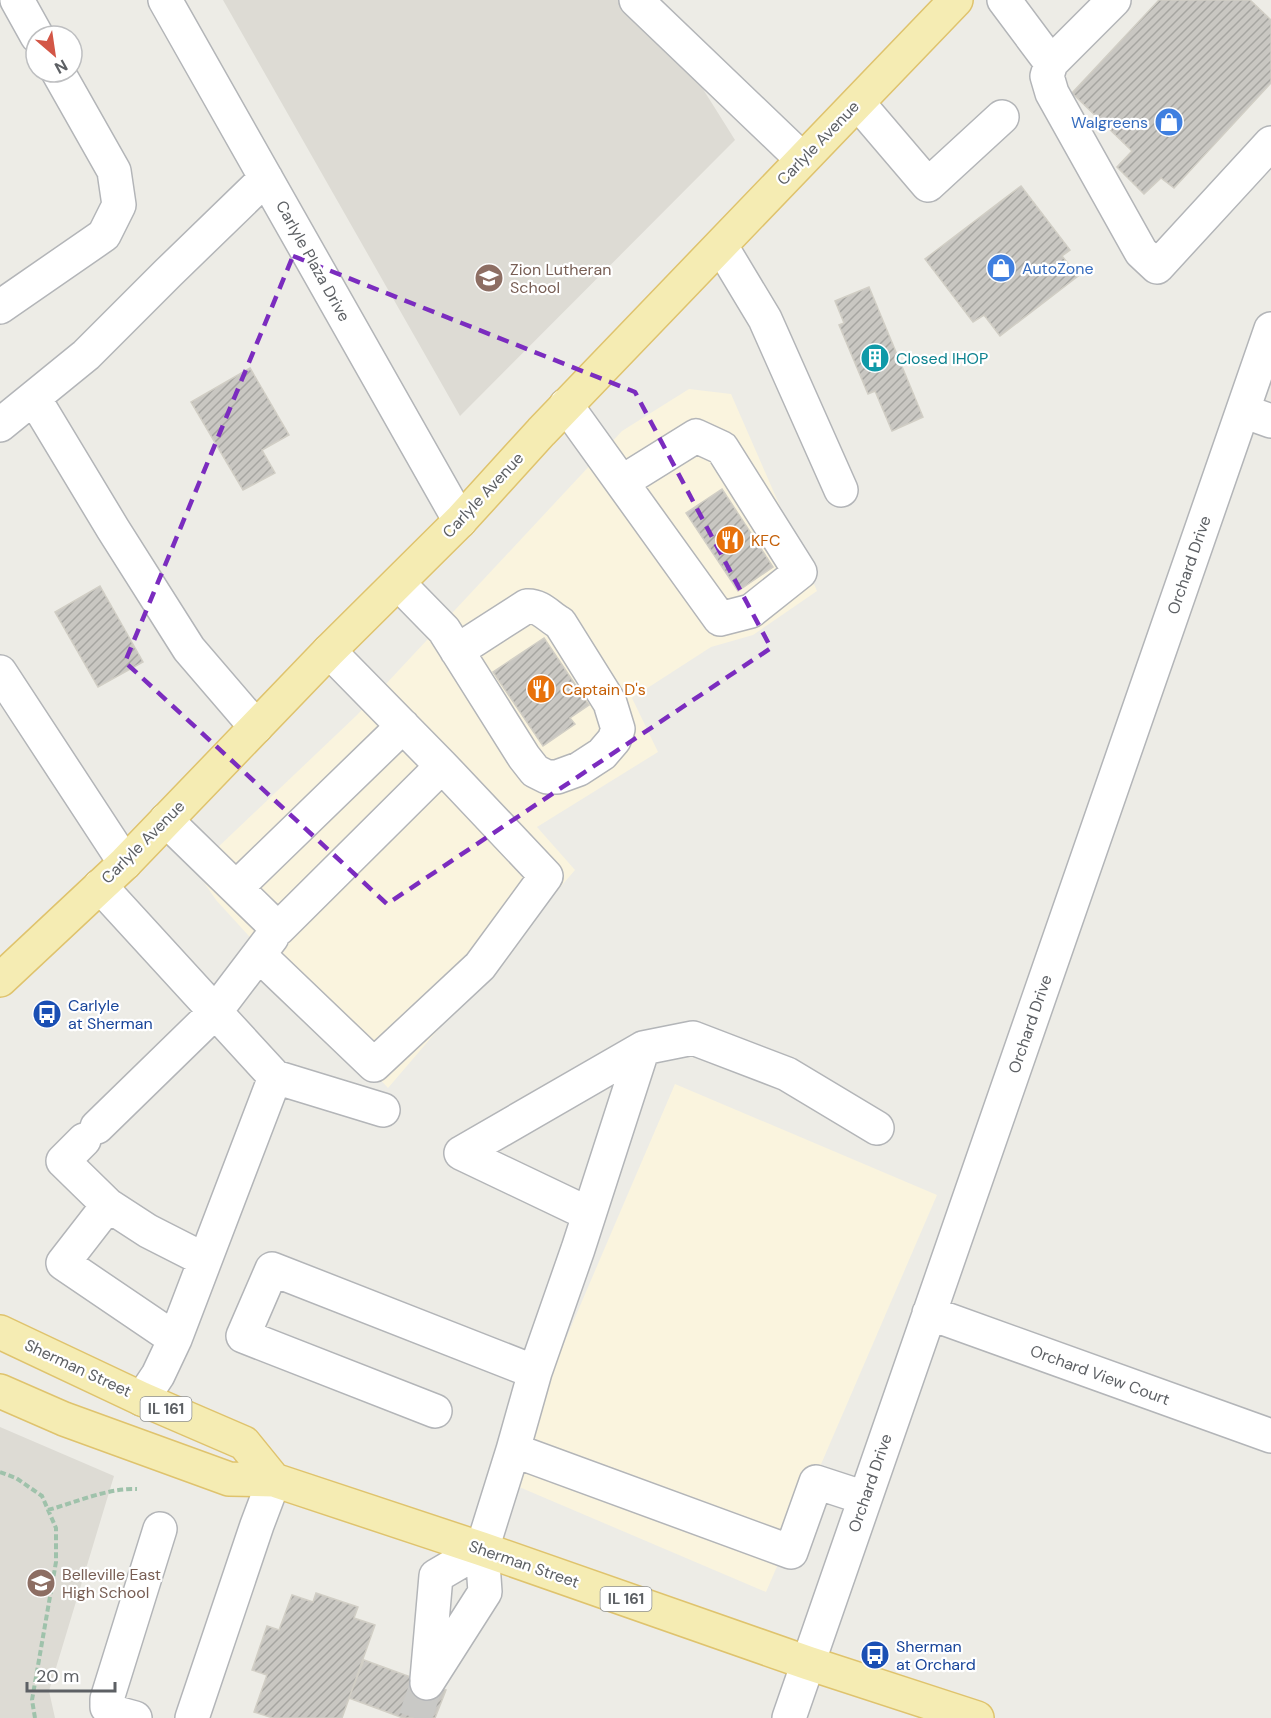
<svg xmlns="http://www.w3.org/2000/svg" width="1271" height="1718" viewBox="0 0 1271 1718" font-family="'DM Sans',sans-serif">
  <defs>
    <pattern id="building-hatch" width="6" height="6" patternUnits="userSpaceOnUse" patternTransform="scale(1.5)"><rect width="6" height="6" fill="#c9c7c2"/><path d="M-1 1l2-2M0 6l6-6M5 7l2-2" fill="none" stroke="#a6a5a1"/></pattern>
  </defs>
  <rect width="100%" height="100%" fill="#edece6"/>
  <path fill="#faf4de" d="M689 389 731 394 817 591 753 635 711 647 632 698 658 752 537 827 575 870 388 1088 216 900 195 869 357 715 622 431Z
    M675 1084 937 1195 766 1592 505 1481Z"/>
  <path fill="#dddbd4" d="M223 0H647L735 140 460 416Z
    M0 1427 114 1476 49 1691 55 1718H0Z"/>
  <path fill="url(#building-hatch)" stroke="#d1cec5" stroke-width="1.5" d="M1159 0H1250L1271 20V83L1174 188 1161 178 1144 194 1117 167 1132 151 1072 93Z
    M1021 186 1070 250 1062 256 1078 276 1000 336 984 315 973 322 925 259Z
    M869 287 923 417 892 431 875 391 868 394 839 325 844 323 835 301Z
    M250 368 289 435 262 450 275 473 243 490 191 402Z
    M722 489 773 567 738 591 686 513Z
    M100 586 143 662 98 687 55 612Z
    M544 638 589 705 570 718 575 724 543 746 493 672Z
    M316 1593 358 1607 354 1618 375 1625 342 1718H273L254 1712 267 1675 252 1670 267 1626 279 1630 292 1595 313 1602Z
    M364 1660 446 1690 435 1718H403L349 1698Z"/>
  <g fill="none" stroke-linecap="round" stroke-linejoin="round">
    <path stroke="#c9c9c6" stroke-width="33" stroke-dasharray="33 16" stroke-linecap="butt" d="M415 1718 427 1683"/>
    <g stroke="#b3b5b8" stroke-width="36">
      <path id="minor" d="M17 0 37 36
        M165 0 460 521
        M636 0 802 159
        M1004 0 1051 63
        M1114 0 1051 63 1047 76 1052 93 1141 252 1157 267 1271 143
        M858 103 928 185 1002 117
        M721 246 765 319 841 490
        M0 307 104 235 119 205 114 171 58 72
        M34 398 113 529 189 649 256 727
        M566 405 720 619 751 611 800 572 722 448 696 436 622 482
        M1243 411 1271 421
        M0 425 86 355 168 273 266 178
        M398 583 444 630 524 757 535 771 547 777H557L579 769 602 754 614 740 618 729 610 703 560 623C549 617 540 605 527 606L457 651
        M0 672 125 863
        M166 820 278 929 442 766 329 651
        M100 886 275 1077 175 1339 158 1375 142 1399
        M236 888 403 726
        M259 955 374 1065 480 966 546 876 442 766
        M643 1048 693 1038 787 1074 877 1128
        M275 1077 383 1110
        M97 1127 215 1012 272 937
        M84 1140 63 1161 108 1205 148 1231 205 1260
        M461 1153 589 1214
        M108 1205 63 1263 175 1339
        M929 1313 1271 1436
        M435 1411 243 1336 272 1269 535 1372
        M513 1450 791 1552 816 1482 865 1498
        M427 1679 436 1576 482 1549
        M427 1683 485 1592 482 1549 513 1450 535 1372 578 1249 643 1048 461 1153
        M135 1718 113 1712 107 1707V1699L160 1529
        M192 1718 257 1525 274 1480
        M789 1718 1271 329"/>
    </g>
    <g stroke="#dfc36d" stroke-width="36">
      <path id="major" d="M0 980 125 863 329 651 460 521 541 432 956 0
        M0 1332 142 1399 244 1443 274 1480
        M0 1391 64 1419 229 1479 274 1480 482 1549 808 1663 977 1718"/>
    </g>
    <path stroke="#9fc2ab" stroke-width="4" stroke-dasharray="6 3" stroke-linecap="butt" d="M0 1472 16 1478 42 1496 56 1528V1562L32 1700 35 1718
      M48 1510C77 1502 107 1488 137 1489"/>
    <use href="#minor" stroke="#fff" stroke-width="33"/>
    <use href="#major" stroke="#f5ecb3" stroke-width="33"/>
  </g>
  <path fill="none" stroke="#7b2cbf" stroke-width="4.5" stroke-dasharray="12 8" stroke-linejoin="round" d="M293 256 635 392 771 648 387 904 125 662Z"/>
  <defs>
    <g id="shop-disc" transform="scale(1.5)"><circle r="9.5" fill="#3f7fe0" stroke="#fff"/><path d="M-5-2.5h2.3a2.7 3.5 0 0 1 5.4 0H5L5.5 6h-11ZM-1.5-2.5h3a1.5 2.3 0 0 0-3 0Z" fill="#fff"/></g>
    <g id="school-disc" transform="scale(1.5)"><circle r="9.5" fill="#8d6e63" stroke="#fff"/><path d="M0-5L7-2L0 1L-7-2ZM-4 1L0 2.5L4 1V4Q0 6-4 4Z" fill="#fff"/></g>
    <g id="building-disc" transform="scale(1.5)"><circle r="9.5" fill="#0f9aa8" stroke="#fff"/><path d="M-4-6H4V6H1V3H-1V6H-4ZM-2.5-4.3h1.7v1.8h-1.7ZM.8-4.3h1.7v1.8H.8ZM-2.5-1h1.7V.8h-1.7ZM.8-1h1.7V.8H.8Z" fill="#fff"/></g>
    <g id="restaurant-disc" transform="scale(1.5)"><circle r="9.5" fill="#e8710a" stroke="#fff"/><path d="M-5-6h1v4h1v-4h1v4h1v-4h1v5L-1.5 .5V6h-2V.5L-5-1ZM5-6V6H3V1.5H1.5Q1.5-4 5-6Z" fill="#fff"/></g>
    <g id="bus-disc" transform="scale(1.5)"><circle r="9.5" fill="#1a4fb4" stroke="#fff"/><path d="M-5-6H5V4H4V6H2V4H-2V6H-4V4H-5ZM-3.5-4V0h7V-4ZM-3.5 1.2v1.5H-2V1.2ZM2 1.2v1.5H3.5V1.2Z" fill="#fff"/></g>
  </defs>
  <g fill-rule="evenodd">
    <use href="#shop-disc" x="1169" y="122"/>
    <use href="#shop-disc" x="1001" y="268"/>
    <use href="#school-disc" x="489" y="278"/>
    <use href="#building-disc" x="875" y="358"/>
    <use href="#restaurant-disc" x="730" y="540"/>
    <use href="#restaurant-disc" x="541" y="689"/>
    <use href="#bus-disc" x="47" y="1014"/>
    <use href="#school-disc" x="41" y="1583"/>
    <use href="#bus-disc" x="875" y="1655"/>
  </g>
  <g text-anchor="middle" dominant-baseline="central" stroke-width="4.5" stroke-linejoin="round" paint-order="stroke">
    <g fill="#fff" stroke="#8e9092" stroke-width="1.5">
      <rect x="140.5" y="1397" width="51" height="24" rx="4.5"/>
      <rect x="600.5" y="1587" width="51" height="24" rx="4.5"/>
    </g>
    <g font-size="15" font-weight="bold" fill="#5d6064">
      <text x="166" y="1409">IL 161</text>
      <text x="626" y="1599">IL 161</text>
    </g>
    <g font-size="16" fill="#366cbe" stroke="#fff" text-anchor="end">
      <text x="1148" y="122">Walgreens</text>
      <text x="1022" y="268" text-anchor="start">AutoZone</text>
    </g>
    <g font-size="16" fill="#5d6064" stroke="#fff">
      <text transform="translate(818 143) rotate(-46)">Carlyle Avenue</text>
      <text transform="translate(313 261) rotate(61)">Carlyle Plaza Drive</text>
      <text transform="translate(483 495) rotate(-47)">Carlyle Avenue</text>
      <text transform="translate(1189 565) rotate(-71)">Orchard Drive</text>
      <text transform="translate(143 842) rotate(-45)">Carlyle Avenue</text>
      <text transform="translate(1030 1024) rotate(-71)">Orchard Drive</text>
      <text transform="translate(78 1368) rotate(25)">Sherman Street</text>
      <text transform="translate(1100 1375) rotate(20)">Orchard View Court</text>
      <text transform="translate(870 1483) rotate(-71)">Orchard Drive</text>
      <text transform="translate(524 1564) rotate(19)">Sherman Street</text>
    </g>
    <g font-size="16" fill="#785e54" stroke="#fff" text-anchor="start">
      <text x="510" y="269">Zion Lutheran<tspan x="510" dy="18">School</tspan></text>
      <text x="62" y="1574">Belleville East<tspan x="62" dy="18">High School</tspan></text>
    </g>
    <g font-size="16" fill="#0d838f" stroke="#fff" text-anchor="start">
      <text x="896" y="358">Closed IHOP</text>
    </g>
    <g font-size="16" fill="#c56008" stroke="#fff" text-anchor="start">
      <text x="751" y="540">KFC</text>
      <text x="562" y="689">Captain D's</text>
    </g>
    <g font-size="16" fill="#164399" stroke="#fff" text-anchor="start">
      <text x="68" y="1005">Carlyle<tspan x="68" dy="18">at Sherman</tspan></text>
      <text x="896" y="1646">Sherman<tspan x="896" dy="18">at Orchard</tspan></text>
    </g>
  </g>
  <g transform="translate(54 54) rotate(151)"><circle r="28" fill="#ffffff" stroke="#bebfc1" stroke-width="1.5"/>
  <path d="M0-4.5L10 22L0 15L-10 22Z" fill="#d35646"/>
  <text y="-9" font-size="16" font-weight="bold" text-anchor="middle" fill="#5d6064">N</text>
  </g>
  <path d="M27 1682v9h88v-9" fill="none" stroke="#5d6064" stroke-width="3"/>
  <text x="36" y="1682" font-size="18" fill="#5d6064" stroke="#ffffff" stroke-width="4.5" paint-order="stroke">20 m</text>
</svg>
